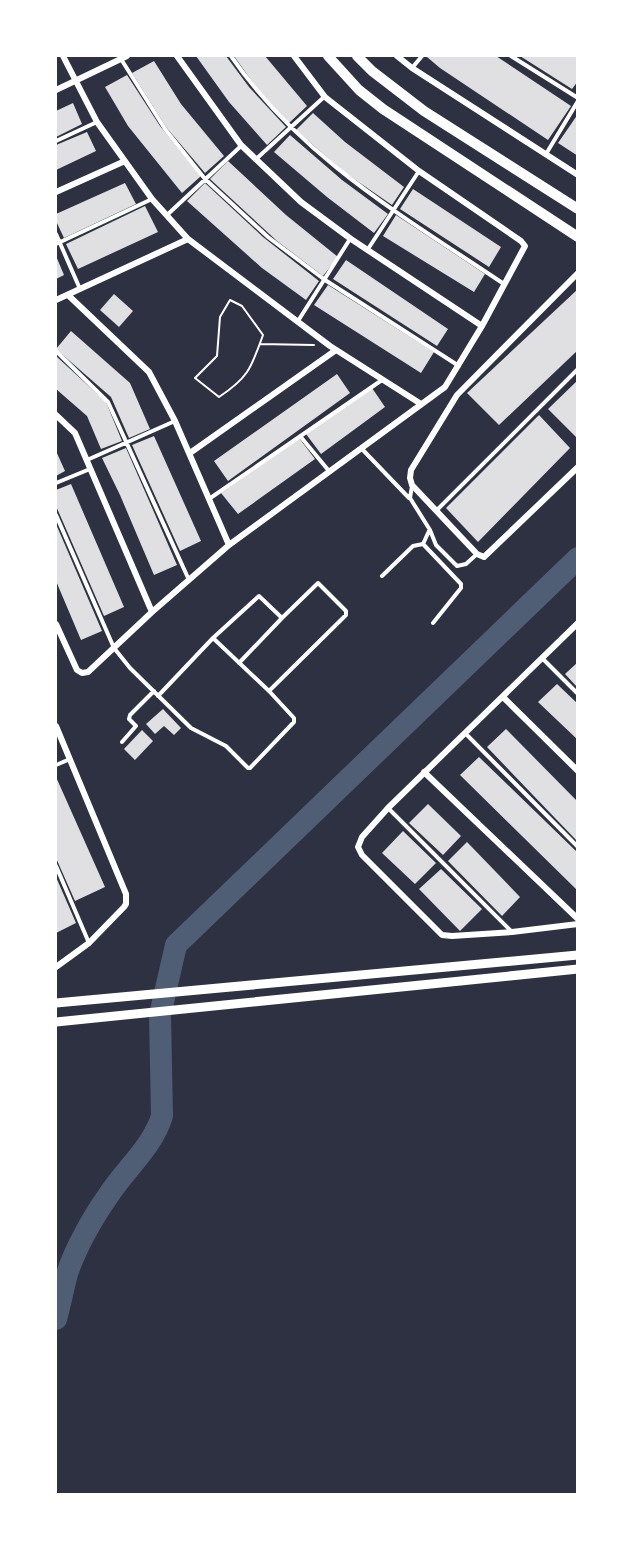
<svg xmlns="http://www.w3.org/2000/svg" width="633" height="1550" viewBox="0 0 633 1550" font-family="'Roboto Condensed',sans-serif">
  <rect width="100%" height="100%" fill="#2d3142"/>
  <g fill="none" stroke-linecap="round" stroke-linejoin="round">
    <path stroke="#4f5d75" stroke-width="22" d="M56 1319C60 1305 63 1289 67 1274 75 1249 93 1217 108 1196 126 1168 152 1148 162 1116L160 1015 176 945 578 558"/>
  </g>
  <path fill="#e0e0e3" d="M196 56H226L249 87 286 127 267 145 229 102Z
    M234 56H265L307 106 289 123 262 95Z
    M428 56H496L571 106 548 140 440 68 427 57Z
    M520 56H578V81L572 89Z
    M154 61 181 104 224 156 205 173 166 127 132 73Z
    M127 75 160 126 201 176 182 193 128 126 105 87Z
    M73 103 82 124 56 137V111Z
    M313 113 345 142 404 187 392 205 344 172 296 130Z
    M578 114V156L558 143Z
    M87 132 96 151 56 170V145Z
    M290 135 342 180 388 214 374 233 327 197 274 152Z
    M228 161 286 215 338 257 323 276 277 241 210 179Z
    M125 183 136 204 64 238 56 221V214Z
    M205 183 263 237 319 281 306 300 262 268 187 201Z
    M413 189 501 247 489 267 400 209Z
    M145 206 158 232 78 269 66 244Z
    M396 215 485 274 474 292 383 236Z
    M56 256 64 275 56 279Z
    M346 260 448 329 437 346 333 279Z
    M328 285 434 352 421 373 314 305Z
    M578 289V350L499 425 467 393Z
    M114 294 133 311 119 327 100 310Z
    M71 331 130 383 150 429 129 438 111 397 56 349Z
    M56 356 106 402 122 441 101 449 87 416 56 389Z
    M337 374 350 393 228 481 214 461Z
    M578 380V439L548 409Z
    M372 388 385 407 321 454 306 434Z
    M539 415 570 448 478 542 446 508Z
    M154 436 201 541 180 551 132 445Z
    M299 438 315 459 238 514 221 493Z
    M126 448 177 565 154 575 120 495 102 458Z
    M56 451 65 471 56 476Z
    M71 484 124 607 104 616 56 506V490Z
    M56 524 102 631 81 640 56 581Z
    M578 662V688L565 674Z
    M557 684 578 704V740L538 702Z
    M163 709 181 728 174 735 164 726 155 734 146 724Z
    M506 729 578 802V842L487 747Z
    M142 730 153 741 135 760 124 749Z
    M479 757 578 853V891L460 775Z
    M56 777 105 887 75 901 56 858Z
    M428 804 461 836 443 855 409 823Z
    M403 831 436 863 415 884 382 853Z
    M467 842 520 897 502 916 448 861Z
    M441 869 482 909 460 931 419 889Z
    M56 877 76 923 56 933Z"/>
  <g fill="none" stroke-linecap="round" stroke-linejoin="round">
    <path stroke="#fff" stroke-width="2" d="M230 300 242 306 263 335C251 368 249 377 219 397L195 378 217 356 220 317Z
      M260 344 314 345"/>
    <path stroke="#fff" stroke-width="4" d="M231 56C301 158 403 216 504 284
      M511 56 578 98
      M121 59 165 129 205 179 268 237 325 280 459 366
      M412 68 422 56
      M56 141 97 122
      M546 154 578 101
      M255 160 324 97
      M167 215 241 146
      M56 234 80 289
      M56 244 152 199
      M368 249 419 171
      M298 321 350 239
      M56 351 108 402 189 580
      M300 436 329 471
      M361 448 409 498
      M87 460 175 421
      M56 483 90 469
      M412 486 410 498 430 530 436 545 457 566 466 564 477 554
      M209 499 382 380
      M436 511 578 369
      M56 515 114 648 130 668 191 728 226 746 248 768H250L294 722V718L269 691 213 638
      M429 531 423 544 461 584V588L433 623
      M382 576 413 546 423 544
      M542 658 578 694
      M239 663 282 618 318 583 346 611V615L269 691
      M158 696 213 638 259 596 282 618
      M465 733 578 847
      M122 742 136 726 129 719 130 715 154 691
      M56 765 70 759
      M388 808 512 932
      M56 866 89 943"/>
    <path stroke="#fff" stroke-width="6" d="M63 56 97 122 152 199 188 239 330 346 421 404
      M177 56 241 145 301 202 351 239 482 326
      M397 56 412 68 578 175
      M56 90 127 56
      M56 192 125 161
      M578 273 457 395 411 470 410 478 412 485 477 554 484 557 578 467
      M68 295 149 372 175 421 229 545
      M56 300 188 239
      M56 415 75 433 152 612
      M190 453 336 350
      M578 623 388 808 362 837 358 847 362 855 442 935 452 936 512 932 578 924
      M56 624 77 670 82 673 88 672 152 612 229 545 445 387 482 326 525 246 521 241 419 171 325 97 294 56
      M503 697 578 771
      M56 726 126 894V904L124 907 89 943 56 967
      M424 772 578 919"/>
    <path stroke="#fff" stroke-width="9" d="M56 1003 578 955
      M56 1022 578 969"/>
    <path stroke="#fff" stroke-width="10" d="M328 56 359 90 383 109 578 237
      M357 56 372 71 424 111 578 209"/>
  </g>
  <rect width="633" height="1550" fill="none" stroke="#ffffff" stroke-width="114"/>
</svg>
